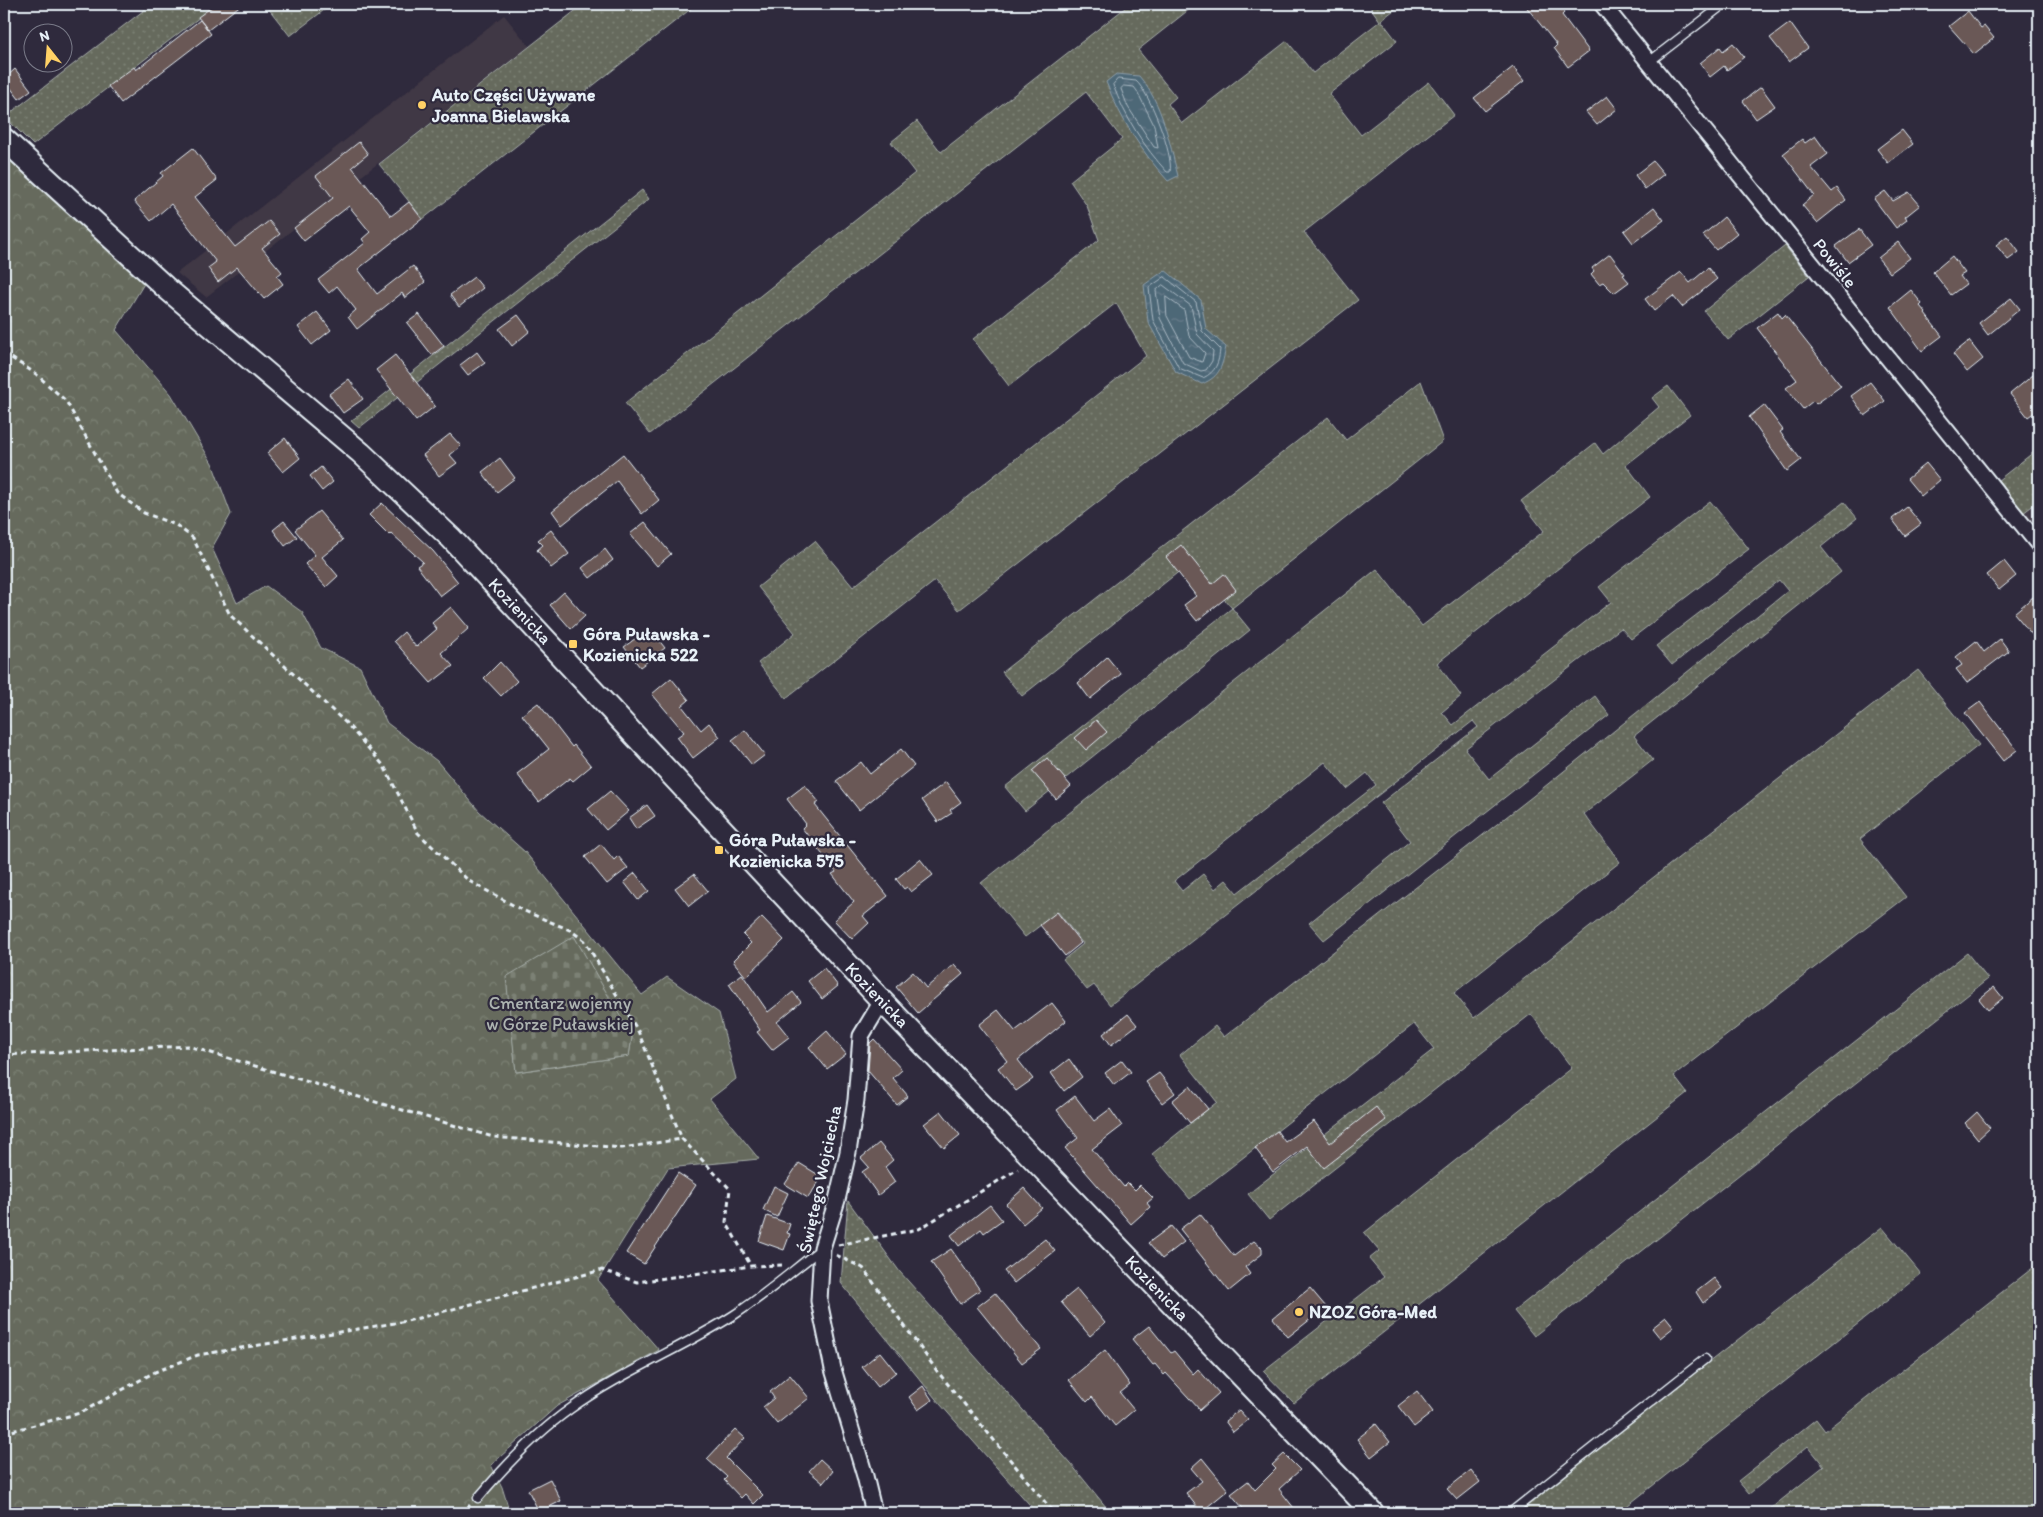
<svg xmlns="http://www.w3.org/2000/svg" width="2043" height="1517" viewBox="0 0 2043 1517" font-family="Itim,sans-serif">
  <defs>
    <pattern id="grass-dots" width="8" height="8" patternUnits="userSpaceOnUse" patternTransform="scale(1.25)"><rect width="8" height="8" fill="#666b5d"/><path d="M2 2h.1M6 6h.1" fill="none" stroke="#7c8175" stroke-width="1.8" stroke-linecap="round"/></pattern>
    <pattern id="forest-crowns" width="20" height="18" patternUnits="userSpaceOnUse" patternTransform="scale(1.25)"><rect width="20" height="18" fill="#666b5d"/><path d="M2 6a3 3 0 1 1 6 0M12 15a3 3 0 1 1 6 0" fill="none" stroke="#7c8175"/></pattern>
    <pattern id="cemetery-stones" width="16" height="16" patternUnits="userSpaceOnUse" patternTransform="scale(1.25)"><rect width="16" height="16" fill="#666b5d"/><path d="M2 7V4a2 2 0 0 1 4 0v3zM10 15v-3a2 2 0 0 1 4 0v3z" fill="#7c8175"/></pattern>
    <pattern id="water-ripples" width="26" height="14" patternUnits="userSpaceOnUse" patternTransform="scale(1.25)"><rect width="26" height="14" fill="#4e6777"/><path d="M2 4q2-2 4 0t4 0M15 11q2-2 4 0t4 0" fill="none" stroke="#687d8b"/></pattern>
  </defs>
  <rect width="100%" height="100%" fill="#2f2a3d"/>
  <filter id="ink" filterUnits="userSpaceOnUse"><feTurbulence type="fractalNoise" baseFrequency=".02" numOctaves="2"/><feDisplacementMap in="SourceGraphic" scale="10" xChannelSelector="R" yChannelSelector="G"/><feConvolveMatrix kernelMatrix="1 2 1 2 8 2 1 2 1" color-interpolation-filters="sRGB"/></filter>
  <g filter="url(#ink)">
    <path fill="#413845" d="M504 15 529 46 206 297 177 273Z
      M2039 501V533L2023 513Z"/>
    <path fill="url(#grass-dots)" stroke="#a7aeaa" fill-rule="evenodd" d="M152 4H217L33 145 5 117Z
      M265 4H332L290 36Z
      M584 4H697L423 219 379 164Z
      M1130 4H1196L1138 50 1176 97 1168 104 1182 123 1287 41 1313 73 1380 21 1368 4H1402L1381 20 1397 41 1329 94 1361 135 1429 82 1454 115 1304 232 1358 300 959 610 935 581 786 698 758 663 795 633 758 587 815 541 853 587 1146 356 1116 303 1009 386 973 339 1099 240 1087 206 1070 181 1122 139 1086 92 650 434 625 403 915 173 891 142 917 121 941 152Z
      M642 190 649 199 618 224 359 428 351 421Z
      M1785 246 1809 276 1728 340 1704 311Z
      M1421 381 1443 441 1232 608 1250 630 1025 811 1005 787 1232 608 1191 562 1022 696 1002 672 1328 417 1346 440Z
      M1668 386 1690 415 1626 465 1650 497 1437 663 1461 696 1442 712 1453 725 1611 602 1599 587 1710 501 1749 549 1631 639 1621 628 1465 749 1489 779 1595 696 1609 715 1324 940 1309 923 1410 841 1381 803 1478 727 1473 721 1110 1005 1094 985 1087 990 1063 960 1083 944 1058 912 1025 937 981 883 1377 569 1422 626 1544 531 1521 501 1595 443 1603 454 1659 407 1652 398ZM1325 762 1347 789 1367 773 1376 785 1237 893 1226 880 1215 889 1203 874 1182 891 1174 881Z
      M2039 448V501L2023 513 1997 481Z
      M1844 502 1857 518 1821 547 1841 572 1634 736 1653 760 1584 814 1620 862 1454 993 1474 1018 1918 670 1979 745 1860 839 1906 897 1674 1076 1687 1093 1294 1403 1263 1371 1384 1277 1369 1259 1379 1251 1364 1233 1572 1068 1531 1014 1269 1220 1248 1194 1434 1049 1414 1024 1190 1199 1152 1154 1217 1102 1180 1055 1215 1026 1224 1037 1533 796 1788 591 1779 580 1672 665 1656 646Z
      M1967 953 1988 979 1534 1336 1514 1311Z
      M848 1201 900 1272 1071 1464 1111 1513H1037L940 1404 841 1283Z
      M1882 1227 1921 1274 1618 1513H1516Z
      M2039 1263V1503L2027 1513H1765L1824 1466 1808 1446 1749 1494 1738 1481 1816 1419 1825 1431Z"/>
    <path fill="url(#forest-crowns)" stroke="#a7aeaa" fill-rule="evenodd" d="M4 152 145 282 116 330 171 394 212 463 231 514 212 548 237 603 266 586 302 612 321 648 360 667 387 723 437 761 479 811 525 852 642 995 667 977 719 1013 736 1079 710 1099 759 1159 668 1168 598 1280 659 1350 557 1406 491 1465 502 1487 510 1513H4ZM507 977 632 1037 629 1056 516 1072Z"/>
    <path fill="url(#cemetery-stones)" stroke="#a7aeaa" d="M574 936 632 1037 629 1056 516 1072 506 977Z"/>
    <path fill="url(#water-ripples)" stroke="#8c9eab" d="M1116 74 1139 76C1163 104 1169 141 1178 176L1168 181C1141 151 1121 120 1106 82Z
      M1165 270 1201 300 1206 329 1226 347C1222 366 1221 376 1202 384L1176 372 1148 322 1144 285Z"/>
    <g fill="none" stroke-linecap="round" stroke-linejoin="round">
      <path stroke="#aabac4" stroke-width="1" d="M1118 79 1136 81C1150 93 1174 156 1170 172H1167C1144 147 1125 117 1113 85Z
        M1124 86 1134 87 1137 91 1154 125 1158 148 1154 147 1128 107 1121 89Z
        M1165 277 1196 302 1202 331 1220 349C1219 362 1216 372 1203 378L1179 368 1153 320 1149 288Z
        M1163 285 1191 306 1197 334 1213 351 1212 361 1206 370 1201 371 1183 363 1160 318 1156 291Z
        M1166 297 1184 310 1189 336 1205 353 1202 362 1189 357 1167 316Z"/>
    </g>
    <path fill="#6a5957" stroke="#e8f1f8" d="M216 4H242L208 30 198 17Z
      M1524 4H1557L1564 13 1562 15 1589 51 1568 67 1554 48 1557 45Z
      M1968 11 1981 28 1984 26 1994 38 1974 54 1949 26Z
      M200 20 211 34 121 103 108 86 134 67 136 70Z
      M1790 23 1808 48 1789 62 1770 38Z
      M1733 43 1744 57 1727 70 1724 66 1710 77 1700 63 1720 47 1723 51Z
      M1513 67 1524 81 1485 111 1474 98Z
      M15 69 31 90 19 99 4 79Z
      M1761 87 1775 106 1756 119 1743 101Z
      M1607 96 1617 109 1597 125 1586 112Z
      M1902 130 1913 144 1888 163 1877 149Z
      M1815 136 1828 154 1811 167 1832 192 1837 188 1846 200 1817 223 1802 205 1814 195 1783 154 1802 139 1805 143Z
      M359 142 368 154 352 167 391 216 409 202 422 219 358 269 377 294 413 266 425 282 405 298 402 293 357 329 348 317 356 310 337 286 329 293 318 280 365 243 362 239 370 232 349 206 304 241 294 228 333 198 316 176Z
      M193 148 217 180 195 197 235 247 269 221 280 234 262 248 282 272 277 276 283 284 264 299 237 267 218 282 208 268 216 262 171 204 151 221 134 201 163 176 161 173Z
      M1653 161 1664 174 1645 189 1635 175Z
      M1885 191 1893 201 1909 192 1920 205 1905 217 1907 220 1896 228 1874 199Z
      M1654 207 1664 220 1633 243 1624 231Z
      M1724 217 1737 233 1716 250 1703 235Z
      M1859 229 1871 245 1848 262 1836 246Z
      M2007 236 2019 252 2008 260 1996 245Z
      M1898 242 1910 258 1890 273 1878 258Z
      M1610 254 1625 274 1623 275 1629 282 1614 293 1603 282 1599 284 1591 274 1594 271 1592 268Z
      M1952 256 1965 273 1960 276 1966 284 1951 295 1933 272Z
      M1708 268 1717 279 1682 307 1673 296 1654 311 1645 299 1681 272 1690 283Z
      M474 277 483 288 459 307 450 295Z
      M1911 290 1922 304 1920 306 1926 313 1925 314 1942 336 1922 351 1890 307Z
      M2011 298 2020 309 1988 335 1979 323Z
      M317 312 331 330 312 345 298 327Z
      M1778 312 1782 318 1785 315 1841 386 1816 404 1813 401 1803 409 1786 388 1797 380 1757 328Z
      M419 314 444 346 432 355 407 323Z
      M518 315 530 331 512 346 499 329Z
      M1969 341 1983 359 1967 372 1953 354Z
      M477 352 485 363 468 375 460 365Z
      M395 355 435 406 416 421 376 370Z
      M2033 375 2039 383V409L2028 417 2010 394Z
      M349 379 363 399 343 413 329 394Z
      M1870 382 1885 401 1865 416 1851 396Z
      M1764 405 1783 430 1780 432 1801 460 1787 471 1749 417Z
      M450 434 461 446 450 455 457 463 439 476 423 455Z
      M285 438 300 458 283 472 267 453Z
      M623 454 659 500 642 514 617 481 562 525 552 511Z
      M500 458 515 478 497 492 482 472Z
      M1926 463 1940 480 1921 496 1907 479Z
      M321 467 333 482 322 491 310 476Z
      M382 503 433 551 458 582 440 596 417 566 423 562 391 533 389 535 369 515Z
      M1907 507 1921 524 1905 536 1892 519Z
      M319 511 343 540 322 557 338 576 326 587 305 564 315 555 295 530Z
      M284 521 297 537 285 546 273 530Z
      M645 522 671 554 657 566 630 534Z
      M551 530 569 554 551 568 537 550 543 545 538 540Z
      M1181 545 1212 584 1224 574 1236 590 1197 621 1184 605 1196 596 1166 557Z
      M605 549 613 560 590 578 582 568Z
      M2004 561 2016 576 1999 590 1987 575Z
      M564 592 585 616 571 629 550 605Z
      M2033 597 2039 604V643L2014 613Z
      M451 607 469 628 441 653 453 666 431 683 394 641 404 632 416 647 437 629 432 623Z
      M644 632 649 639 654 634 665 648 640 667 624 647Z
      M2000 639 2009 651 1967 683 1956 669 1962 665 1956 657 1976 641 1984 652Z
      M1107 657 1121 674 1090 699 1078 683Z
      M500 662 517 681 501 696 484 678Z
      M671 678 689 700 682 706 701 730 709 723 720 737 693 758 677 737 684 732 652 694Z
      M1980 702 2017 750 2003 761 1965 713Z
      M538 703 572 747 574 745 591 766 573 781 570 778 539 802 517 774 549 749 522 715Z
      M1096 720 1107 732 1086 750 1075 738Z
      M745 730 765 755 752 765 732 740Z
      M901 749 914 766 859 810 836 781 861 762 870 774Z
      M1047 758 1071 786 1056 799 1032 771Z
      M946 782 961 802 950 810 952 813 938 822 922 800Z
      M805 785 819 802 815 805 888 896 863 916 869 923 852 939 834 920 854 902 832 874 836 872 802 828 806 824 787 799Z
      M610 791 629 811 606 830 588 809Z
      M647 805 655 816 636 829 629 818Z
      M601 844 614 860 618 856 628 868 607 884 585 857Z
      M920 859 933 875 911 892 907 887 904 889 896 879Z
      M635 873 649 891 638 900 624 882Z
      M694 874 708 891 689 906 675 888Z
      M1057 912 1081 943 1065 956 1040 925Z
      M762 917 784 940 746 977 733 961 751 943 743 935Z
      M954 964 963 974 918 1013 896 987 913 972 926 988Z
      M824 968 838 986 822 999 808 981Z
      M742 974 768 1012 793 992 801 1002 777 1022 789 1037 772 1050 757 1032 760 1030 729 984Z
      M1994 987 2003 998 1988 1010 1979 999Z
      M1052 1003 1066 1021 1018 1060 1033 1079 1016 1091 998 1068 1007 1061 979 1025 998 1010 1015 1031Z
      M1128 1014 1137 1025 1111 1045 1103 1034Z
      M827 1031 846 1054 827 1069 809 1047Z
      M874 1039 902 1070 893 1078 908 1096 897 1105 868 1071 870 1043Z
      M1069 1059 1082 1077 1064 1091 1051 1073Z
      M1122 1060 1131 1072 1114 1085 1105 1073Z
      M1159 1073 1175 1093 1162 1103 1146 1082Z
      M1190 1086 1208 1109 1190 1123 1172 1101Z
      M1075 1096 1094 1121 1110 1109 1122 1126 1092 1149 1124 1187 1128 1183 1135 1190 1140 1185 1153 1198 1147 1203 1150 1207 1131 1224 1065 1148 1078 1138 1057 1110Z
      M1376 1107 1386 1120 1324 1168 1307 1146 1273 1172 1255 1148 1277 1131 1285 1142 1314 1121 1330 1143Z
      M941 1111 960 1135 944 1148 924 1124Z
      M1977 1112 1990 1128 1978 1139 1965 1123Z
      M879 1143 893 1160 885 1167 895 1182 878 1195 862 1172 869 1167 861 1158Z
      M799 1163 822 1177 808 1198 785 1184Z
      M678 1173 696 1185 644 1264 626 1253Z
      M774 1186 788 1193 777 1217 763 1210Z
      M1024 1188 1042 1208 1023 1224 1006 1204Z
      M990 1205 1002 1220 984 1233 981 1229 959 1246 951 1235Z
      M1200 1214 1234 1256 1254 1241 1262 1248V1254L1245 1267 1250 1274 1229 1291 1180 1229Z
      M767 1216 790 1224 787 1233 790 1234 784 1250 759 1241Z
      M1171 1226 1184 1242 1162 1259 1148 1243Z
      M1045 1239 1055 1251 1014 1283 1004 1271Z
      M951 1249 980 1290 960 1304 931 1262Z
      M1714 1278 1722 1288 1703 1303 1696 1292Z
      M1310 1288 1326 1307 1288 1337 1273 1318Z
      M1077 1289 1105 1323 1090 1336 1061 1302Z
      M995 1293 1041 1349 1022 1363 977 1307Z
      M1666 1317 1674 1327 1660 1338 1652 1328Z
      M1149 1326 1171 1353 1174 1351 1193 1374 1198 1369 1219 1393 1200 1410 1166 1373 1164 1375 1155 1364 1153 1365 1132 1339Z
      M1105 1350 1130 1385 1120 1393 1134 1410 1115 1426 1092 1397 1087 1402 1069 1380Z
      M880 1352 896 1372 878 1387 862 1367Z
      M790 1375 809 1398 777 1424 763 1407 774 1398 770 1392Z
      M923 1386 932 1400 918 1410 909 1397Z
      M1417 1391 1433 1412 1414 1427 1398 1406Z
      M1239 1410 1248 1420 1233 1432 1225 1421Z
      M1376 1424 1390 1442 1371 1457 1357 1439Z
      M735 1429 745 1438 726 1458 763 1495 754 1504 745 1494 741 1498 724 1480 727 1477 707 1459Z
      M1284 1454 1300 1470 1279 1489 1298 1513H1247L1231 1494 1248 1481 1255 1490 1276 1469 1272 1465Z
      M1202 1458 1228 1490 1201 1512 1186 1493 1202 1481 1191 1468Z
      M820 1459 833 1471 823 1483 809 1471Z
      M1471 1470 1480 1482 1457 1500 1447 1489Z
      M550 1479 561 1501 539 1512 528 1490Z"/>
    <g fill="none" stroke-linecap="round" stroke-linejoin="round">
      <g stroke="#e8f1f8" stroke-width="11">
        <path id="lane" d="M1649 62 1724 4
          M478 1498C505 1466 535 1434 570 1409 621 1372 681 1349 734 1315 765 1295 792 1271 821 1249
          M1510 1513 1705 1359"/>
      </g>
      <g stroke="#e8f1f8" stroke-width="19">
        <path id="street" d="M1602 4 2039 545
          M874 1513 865 1476 833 1369 819 1301 822 1248 837 1200 848 1152 856 1100 861 1036 882 1001"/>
      </g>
      <g stroke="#e8f1f8" stroke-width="25">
        <path id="secondary" d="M4 139 165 287 361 453 451 538 882 1001 1373 1513"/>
      </g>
      <path stroke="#e8f1f8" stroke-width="3" stroke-dasharray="5 4" stroke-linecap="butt" d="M4 353 36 374 66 401 117 493 144 513 176 525 193 538 230 615 347 724 384 766 418 833 469 881 522 910 570 930 585 941 638 1031 682 1139 730 1189 726 1222 751 1266 782 1265
        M4 1055 188 1046 493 1137 622 1148 682 1139
        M838 1245 919 1229 1018 1169
        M836 1255 863 1268 937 1371 1054 1513
        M4 1433 80 1413 155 1372 198 1355 407 1321 602 1270 637 1282 751 1266
        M461 1513 470 1505"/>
      <use href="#lane" stroke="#2f2a3d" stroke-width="8"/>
      <use href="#street" stroke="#2f2a3d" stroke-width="15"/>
      <use href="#secondary" stroke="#2f2a3d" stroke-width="21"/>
    </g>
  </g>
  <g fill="#ffd166" stroke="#2f2a3d" stroke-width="2">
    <circle cx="422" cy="105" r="5"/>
    <rect x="568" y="639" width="10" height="10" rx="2.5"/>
    <rect x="714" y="845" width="10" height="10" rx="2.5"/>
    <circle cx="1299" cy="1312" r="5"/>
  </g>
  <g text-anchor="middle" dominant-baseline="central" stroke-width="4.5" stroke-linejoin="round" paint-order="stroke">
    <g font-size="18" font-weight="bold" fill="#e8f1f8" stroke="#2f2a3d" text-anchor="start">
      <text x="432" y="95">Auto Części Używane<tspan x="432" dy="21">Joanna Bielawska</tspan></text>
      <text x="583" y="634">Góra Puławska -<tspan x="583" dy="21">Kozienicka 522</tspan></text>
      <text x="729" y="840">Góra Puławska -<tspan x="729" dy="21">Kozienicka 575</tspan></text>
      <text x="1309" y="1312">NZOZ Góra-Med</text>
    </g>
    <g font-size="18" fill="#e8f1f8" stroke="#2f2a3d">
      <text transform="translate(1835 263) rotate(51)">Powiśle</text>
      <text transform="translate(520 611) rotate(47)">Kozienicka</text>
      <text transform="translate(877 995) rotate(46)">Kozienicka</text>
      <text transform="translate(820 1179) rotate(-78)">Świętego Wojciecha</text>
      <text transform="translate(1157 1288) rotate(46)">Kozienicka</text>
    </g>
    <g font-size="18" fill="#aeb5b2" stroke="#2f2a3d">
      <text x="560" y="1003">Cmentarz wojenny<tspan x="560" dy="21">w Górze Puławskiej</tspan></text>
    </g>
  </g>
  <rect width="2043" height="1517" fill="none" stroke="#2f2a3d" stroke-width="20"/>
  <rect x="10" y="10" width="2023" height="1497" fill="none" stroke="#e8f1f8" stroke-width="2" filter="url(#ink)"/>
  <g transform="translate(48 48) rotate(343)"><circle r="24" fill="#2f2a3d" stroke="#797a88"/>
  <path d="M0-4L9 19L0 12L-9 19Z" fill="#ffd166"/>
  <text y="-8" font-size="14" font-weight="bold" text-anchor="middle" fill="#e8f1f8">N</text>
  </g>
</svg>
